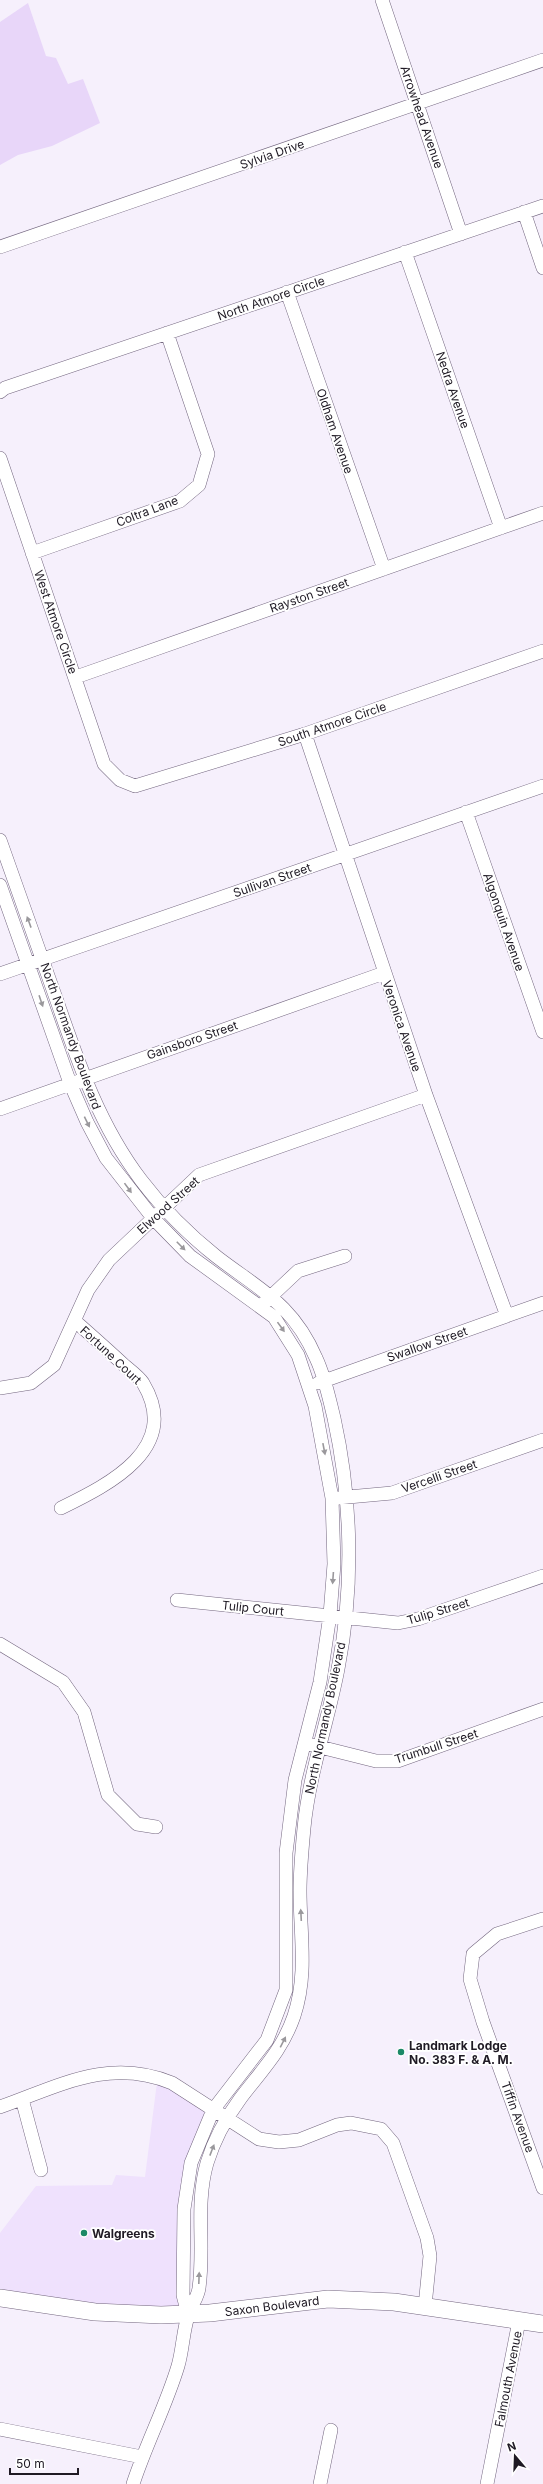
<svg xmlns="http://www.w3.org/2000/svg" width="543" height="2484" viewBox="0 0 543 2484" font-family="Inter,sans-serif">
  <rect width="100%" height="100%" fill="#f6f0fc"/>
  <path fill="#efe1fd" d="M157 2082 207 2111 192 2145 182 2309 136 2310 0 2293V2233L36 2186 112 2185 116 2175 145 2177Z"/>
  <path fill="#e8d6f9" d="M28 3 46 56 56 58 68 84 83 79 100 123 52 146 18 155 0 165V22Z"/>
  <g fill="none" stroke-linecap="round" stroke-linejoin="round">
    <g stroke="#73667f" stroke-width="14">
      <path id="minor" d="M382 0 461 234
        M524 212 543 268
        M0 247 543 60
        M405 252 501 528
        M287 292 384 569
        M0 392 5 388 543 206
        M0 458 104 764 120 780 135 786 305 734 543 651
        M32 553 180 501 199 485 208 454 167 333
        M76 677 543 513
        M305 734 426 1095 507 1316
        M466 812 543 1032
        M0 840C19 893 38 947 57 1001 79 1065 100 1126 141 1180 163 1209 188 1234 217 1257 260 1290 293 1304 316 1358 325 1377 329 1398 334 1418 352 1500 354 1587 338 1669 328 1722 309 1774 304 1828 302 1849 300 1870 300 1891 300 1934 308 1974 294 2016 282 2051 261 2071 240 2099 226 2118 214 2140 207 2163 195 2205 205 2246 199 2288 198 2297 192 2304 189 2313 183 2329 183 2349 178 2366 166 2406 146 2444 133 2484
        M0 885 70 1083 87 1122 106 1158 153 1218 190 1256 274 1317 298 1355 315 1406 332 1498 334 1564 330 1615 320 1682 295 1780 286 1853V1990L267 2040 213 2110 191 2163 184 2209 183 2295 188 2314
        M0 974 543 786
        M0 1109 384 973
        M265 1302 298 1271 345 1256
        M318 1383 543 1303
        M0 1388 31 1383 54 1365 88 1290 109 1260 199 1175 426 1095
        M337 1498 392 1493 543 1440
        M61 1508C110 1484 182 1448 143 1383 139 1377 131 1371 125 1366 109 1351 92 1336 75 1321
        M177 1600 398 1623 418 1619 543 1576
        M0 1644 63 1682 84 1712 108 1795 137 1824 156 1827
        M312 1745 376 1761H398L543 1709
        M543 1919 497 1934 473 1954 470 1979 483 2022 543 2188
        M22 2099 41 2170
        M0 2107C59 2086 109 2057 172 2083L259 2139 279 2142 299 2140 337 2125 351 2123 381 2129 393 2143 427 2238 430 2256 425 2306
        M0 2429 142 2457
        M320 2484 331 2430
        M487 2484 519 2321"/>
    </g>
    <g stroke="#73667f" stroke-width="18">
      <path id="major" d="M0 2298 95 2312 161 2315 210 2313 328 2299 394 2302 543 2324"/>
    </g>
    <use href="#minor" stroke="#fff" stroke-width="13"/>
    <use href="#major" stroke="#fff" stroke-width="17"/>
  </g>
  <defs><path id="oneway-solid" d="M-6-.8H1V-3.2L6.5 0L1 3.2V.8H-6Z"/></defs>
  <g fill="#9a989c">
    <use href="#oneway-solid" transform="translate(29 922) rotate(-110)"/>
    <use href="#oneway-solid" transform="translate(41 1001) rotate(71)"/>
    <use href="#oneway-solid" transform="translate(87 1122) rotate(64)"/>
    <use href="#oneway-solid" transform="translate(128 1188) rotate(54)"/>
    <use href="#oneway-solid" transform="translate(181 1246) rotate(45)"/>
    <use href="#oneway-solid" transform="translate(281 1327) rotate(54)"/>
    <use href="#oneway-solid" transform="translate(324 1449) rotate(79)"/>
    <use href="#oneway-solid" transform="translate(333 1578) rotate(94)"/>
    <use href="#oneway-solid" transform="translate(301 1915) rotate(-93)"/>
    <use href="#oneway-solid" transform="translate(283 2042) rotate(-63)"/>
    <use href="#oneway-solid" transform="translate(212 2150) rotate(-69)"/>
    <use href="#oneway-solid" transform="translate(199 2278) rotate(-88)"/>
  </g>
  <g fill="#1b8967" stroke="#fff" stroke-width="1.5">
    <circle cx="401" cy="2052" r="4"/>
    <circle cx="84" cy="2233" r="4"/>
  </g>
  <g text-anchor="middle" dominant-baseline="central" stroke-width="3.5" stroke-linejoin="round" paint-order="stroke">
    <g font-size="12" fill="#1f1a24" stroke="#fff">
      <text transform="translate(422 117) rotate(71)">Arrowhead Avenue</text>
      <text transform="translate(272 154) rotate(-19)">Sylvia Drive</text>
      <text transform="translate(271 298) rotate(-19)">North Atmore Circle</text>
      <text transform="translate(453 390) rotate(71)">Nedra Avenue</text>
      <text transform="translate(335 431) rotate(71)">Oldham Avenue</text>
      <text transform="translate(147 511) rotate(-21)">Coltra Lane</text>
      <text transform="translate(309 595) rotate(-19)">Rayston Street</text>
      <text transform="translate(56 622) rotate(71)">West Atmore Circle</text>
      <text transform="translate(332 724) rotate(-19)">South Atmore Circle</text>
      <text transform="translate(272 880) rotate(-19)">Sullivan Street</text>
      <text transform="translate(504 922) rotate(71)">Algonquin Avenue</text>
      <text transform="translate(402 1026) rotate(71)">Veronica Avenue</text>
      <text transform="translate(71 1036) rotate(70)">North Normandy Boulevard</text>
      <text transform="translate(192 1040) rotate(-19)">Gainsboro Street</text>
      <text transform="translate(168 1205) rotate(-42)">Elwood Street</text>
      <text transform="translate(427 1344) rotate(-19)">Swallow Street</text>
      <text transform="translate(111 1355) rotate(43)">Fortune Court</text>
      <text transform="translate(439 1476) rotate(-19)">Vercelli Street</text>
      <text transform="translate(253 1608) rotate(6)">Tulip Court</text>
      <text transform="translate(438 1611) rotate(-17)">Tulip Street</text>
      <text transform="translate(325 1718) rotate(-78)">North Normandy Boulevard</text>
      <text transform="translate(436 1746) rotate(-18)">Trumbull Street</text>
      <text transform="translate(518 2117) rotate(70)">Tiffin Avenue</text>
      <text transform="translate(272 2306) rotate(-7)">Saxon Boulevard</text>
      <text transform="translate(508 2379) rotate(-79)">Falmouth Avenue</text>
    </g>
    <g font-size="12" font-weight="bold" fill="#1f1a24" stroke="#fff" text-anchor="start">
      <text x="409" y="2045">Landmark Lodge<tspan x="409" dy="14">No. 383 F. &amp; A. M.</tspan></text>
      <text x="92" y="2233">Walgreens</text>
    </g>
  </g>
  <g transform="translate(515 2456) rotate(341)" stroke="#ffffff" stroke-width="3" paint-order="stroke">
  <path d="M0-3L7 15L0 10L-7 15Z" fill="#1f1a24"/>
  <text y="-6" font-size="11" font-weight="bold" text-anchor="middle" fill="#1f1a24">N</text>
  </g>
  <path d="M10 2468v6h68v-6" fill="none" stroke="#1f1a24" stroke-width="2"/>
  <text x="16" y="2468" font-size="12" fill="#1f1a24" stroke="#ffffff" stroke-width="3" paint-order="stroke">50 m</text>
</svg>
